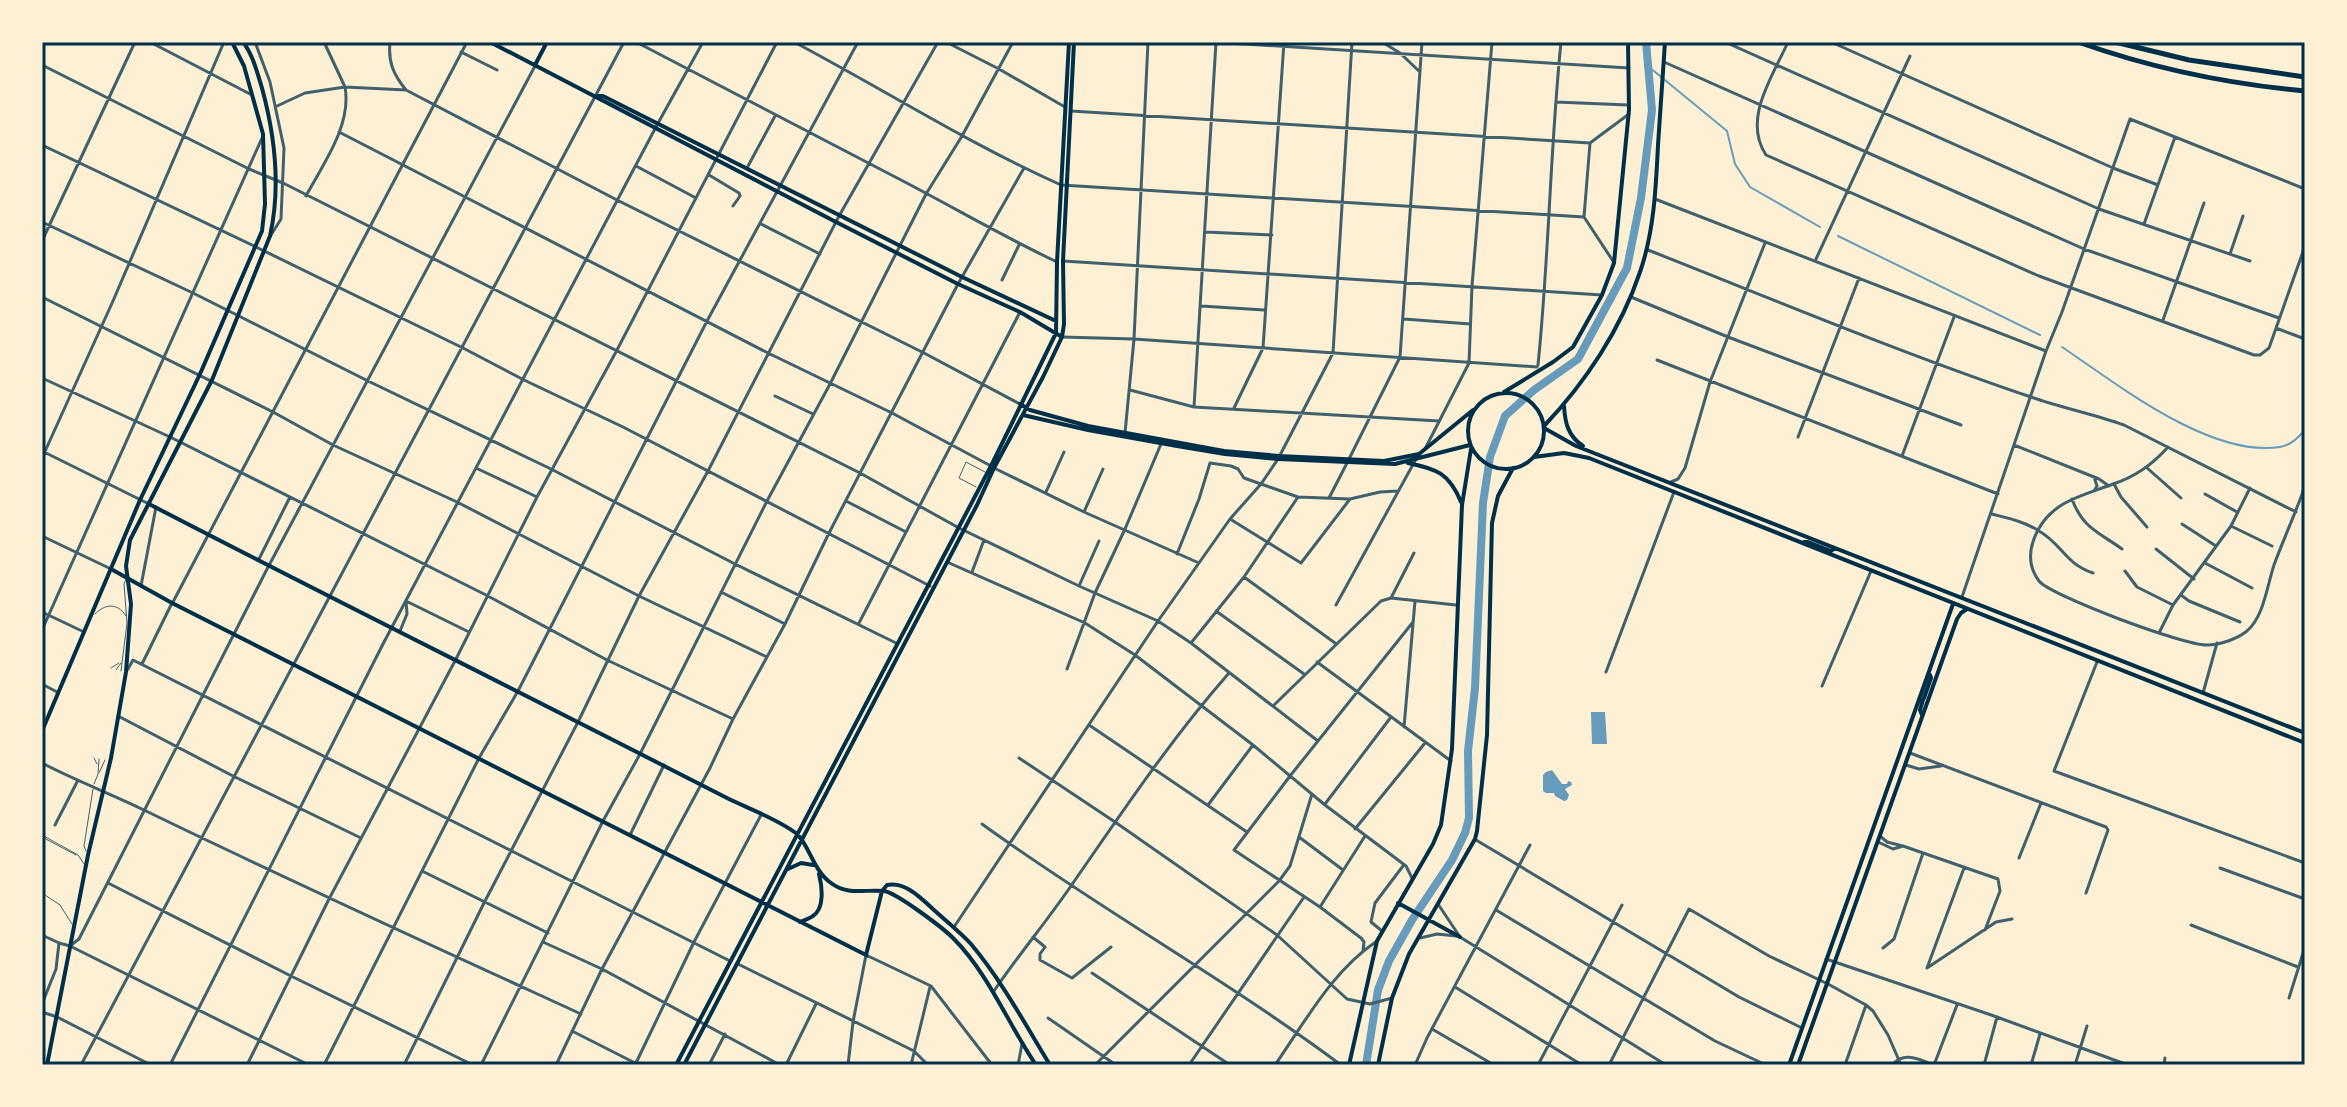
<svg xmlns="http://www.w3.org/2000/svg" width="2347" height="1107" viewBox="0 0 2347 1107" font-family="'PT Sans Narrow',sans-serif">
  <rect width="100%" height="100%" fill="#fdf0d5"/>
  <path fill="#669bbc" d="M1591 712H1605L1607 744H1592Z
    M1552 770 1562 784H1567L1568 781 1571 782 1572 785 1565 789 1569 795 1567 800 1564 801 1555 796 1554 793H1546L1543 791V775L1546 772Z"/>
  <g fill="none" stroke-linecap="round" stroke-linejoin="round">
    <path stroke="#669bbc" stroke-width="2" d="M1649 67 1727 131 1735 164 1750 187 1820 227
      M1838 236 2040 335
      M2062 347C2117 384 2210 458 2280 447 2289 446 2299 437 2305 430"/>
    <path stroke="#669bbc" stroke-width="8" d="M1366 1065 1378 990 1389 961 1412 920 1452 860 1465 833 1469 818 1468 751 1475 688 1483 503 1490 457 1505 416 1534 390 1578 359 1627 268 1641 198 1652 110 1646 42"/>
    <path stroke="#3f606c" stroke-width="1" d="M976 487 959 478 966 462 985 472
      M95 614C105 604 117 602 126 616
      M111 668 119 663
      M116 670 121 663
      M121 671 127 623 124 584 126 579
      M94 758 97 764
      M99 773 105 760
      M94 784 98 774 99 759
      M42 835 78 855 84 864
      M42 837 76 855
      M86 851 84 846 93 789
      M42 893 60 905 72 924"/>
    <path stroke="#3f606c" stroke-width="3" d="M150 42 250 94
      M390 42C388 62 393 74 406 90L617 200 924 353 1020 404
      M636 42C724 88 813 134 901 180 953 207 1004 237 1057 262
      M794 42C883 89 969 144 1061 185L1584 217
      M946 42 999 69 1065 107
      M1213 42 1629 68
      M1382 42 1400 53 1420 72
      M1725 42 2099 209 2250 261
      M1788 42C1773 76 1742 119 1766 155L2039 276 2254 355H2260L2269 348 2305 246
      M1831 42 2113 168 2158 185
      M42 45 43 42
      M461 52 497 70
      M1664 62 2084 249 2279 318
      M42 65 249 169 283 183 860 473 959 528 1079 586 1158 621 1191 643 1318 741
      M1556 102 1628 105
      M277 106 305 93 345 87 406 90
      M1071 111 1590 143
      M339 132 768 353 892 413 991 466
      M42 145 256 247 463 348 524 380 623 427 930 586
      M636 166 696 198
      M747 168 775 116
      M709 175 739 193 740 196 733 206
      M306 196C323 164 352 125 345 87L324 42
      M1655 199 2046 351
      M42 222 193 293 368 381 551 469 735 564 896 643
      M761 224 820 254
      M2144 224 2175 137
      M1205 232 1272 235
      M42 241 135 42
      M1648 250C1775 300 1901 353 2031 397 2062 408 2094 414 2124 425L2296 512
      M2230 254 2243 216
      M1816 259 1910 56
      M1063 261 1602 295
      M1613 261 1584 217 1590 143 1629 114
      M1002 280 1019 245
      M1631 297 1728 337 1961 425
      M1201 306 1264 310
      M1404 319 1470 324
      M2163 320 2204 203
      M2276 328 2305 339
      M1062 337 1134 339 1537 367
      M1657 360 1998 494
      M1538 365C1549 258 1550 150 1561 42
      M42 378 170 437 486 595 607 660 733 719
      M1130 390 1194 407 1439 421
      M775 396 813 414
      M1194 407 1216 42
      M1234 408 1263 348 1284 42
      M273 412 333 445 457 502 639 596 767 657
      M1125 433 1134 339 1148 42
      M1798 437 1859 278
      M2014 445 2099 479 2109 486
      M1426 447 1469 363 1472 286 1492 42
      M2168 447C2153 464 2135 477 2113 484 2085 495 2054 500 2038 530 2029 547 2027 565 2039 581 2051 596 2185 646 2207 645 2220 645 2237 639 2247 631 2264 616 2267 586 2274 565 2284 538 2296 512 2305 486
      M42 451 149 504
      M1902 456 1954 317
      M42 458 113 301 224 42
      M1349 459 1400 357 1422 42
      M2146 467 2181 498
      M476 468 537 497
      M994 468 1084 512 1199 563
      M2094 477 2097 486 2094 491
      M1671 482 1678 479 1685 468 1710 382 1765 243
      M2114 484 2121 497 2147 527
      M1046 492 1064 452
      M2205 494 2237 512
      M1329 498 1347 463
      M2072 499C2083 529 2099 532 2122 549
      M846 501 906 532
      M1084 512 1103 469
      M1992 514C2007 518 2026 522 2039 531 2062 544 2064 563 2093 573
      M1230 519 1301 563 1350 499
      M2182 524 2216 546
      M2233 527 2272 546
      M2156 549 2194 579
      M1177 554 1199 499 1210 463 1231 466 1238 469 1244 478 1298 497 1350 499 1380 492 1398 491
      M259 559 290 497
      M947 562 1085 623 1135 655 1253 745 1325 805 1406 866 1412 878
      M2205 563 2252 588
      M2125 571 2137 587 2173 605
      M972 572 984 540
      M1244 577 1335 643
      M141 586 156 507
      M1079 586 1099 541
      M721 592 785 624
      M2181 595 2189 601 2240 622
      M1962 597 2046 351 2062 312 2130 119 2305 189
      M1391 598 1414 553
      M406 601 469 632
      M1336 605 1416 459
      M1216 611 1304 674
      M859 623 1020 312
      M400 631 407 614 406 601
      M2159 633 2173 605 2231 526 2250 488
      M1191 643 1244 577 1298 497
      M1317 662 1451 761
      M2097 662 2054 771 2305 863
      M142 664 172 603
      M128 669 133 660 730 961
      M1067 669 1095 593 1125 529 1161 444
      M1606 672 1674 492
      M42 684 57 692
      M1822 686 1871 571
      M2203 693 2217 643
      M1273 706 1381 601 1391 598 1456 605
      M118 716 233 776 361 838
      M1089 725 1247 832
      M1404 727 1415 601
      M1910 753 2106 827 2108 830 2086 893
      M1019 758 1115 822 1277 935 1347 999 1370 1004 1392 998
      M42 763C76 781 112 794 146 811 290 881 435 947 581 1014
      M1906 765 1919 769 1941 766
      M1325 804 1391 717
      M1208 805 1253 745
      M982 824C1099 909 1226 979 1341 1065
      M55 825 77 782
      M1355 829 1425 743
      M630 835 664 765
      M1299 837 1343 870
      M1476 840 1739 997 1802 1028
      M1878 842 1893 849 1903 846 1887 842 1880 836
      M1903 846 1998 879 2000 891 1985 930
      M2019 858 2041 803
      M2220 868 2305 899
      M422 871 548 933
      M108 883 291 976 473 1065
      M1438 904 1460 937 1666 1065
      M1320 907 1365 836
      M1496 910 1715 1041 1766 1065
      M2191 925 2298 967
      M954 927 1158 621 1230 519 1261 484 1278 459 1333 353 1352 42
      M1382 931 1371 922 1375 903 1403 866
      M42 935 59 943 70 946 309 1065
      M1033 937 1045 947 1040 954V960L1072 978 1111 947
      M1420 938 1437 934 1456 936
      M543 942 602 969 780 1065
      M70 946 79 939 266 571 535 66
      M1883 948 1894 939 1923 853
      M1363 951 1364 942 1361 938 1320 907 1234 850 1290 776 1413 622
      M1826 959 1997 1017 2128 1065
      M738 964 914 1051 928 1065
      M1927 968 1964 868
      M1927 968 1996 922 2012 919
      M1092 973 1230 1065
      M1455 987 1582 1065
      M994 991C1019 954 1048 920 1073 883 1123 811 1171 739 1229 673
      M2289 998 2305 947
      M42 1004 56 969 59 943
      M42 1012 57 1017 151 1065
      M1048 1018 1116 1065
      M1432 1029 1494 1065
      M572 1031 639 1065
      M81 1065 624 42
      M170 1065 383 644 657 125 703 42
      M247 1065 329 899 456 659 537 497 617 350 777 42
      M324 1065 479 758 518 691 707 321 858 42
      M404 1065 484 903 578 722 639 596 708 471 839 216 938 42
      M481 1065 603 821 640 754 767 501 830 384 926 194 962 136 1013 42
      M556 1065 602 969 710 768 733 719 785 624 829 533 958 284 1024 168
      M635 1065 694 942 761 815
      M709 1065 725 1034
      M786 1065 816 1004
      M848 1065 853 1022 866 955 931 986 992 1065
      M911 1065 930 987
      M1018 1065 1022 1044
      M1095 1065 1279 881 1290 866 1312 794
      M1189 1065 1304 897
      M1275 1065C1305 1022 1332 971 1377 941
      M1415 1065 1427 1038 1530 845
      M1538 1065 1622 905
      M1609 1065 1689 909 1769 956 1828 984 1866 1005 1873 1011 1888 1035 1901 1065
      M1845 1065 1866 1005
      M1892 1065C1904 1051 1918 1059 1934 1065
      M1934 1065 1957 1005
      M1984 1065 1997 1017
      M2031 1065 2040 1034
      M2075 1065 2087 1026
      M2164 1065 2165 1058"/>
    <path stroke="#3f606c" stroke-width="3" d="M255 42 270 82 284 148 281 219 271 235
      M42 297 271 411
      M42 536 111 569
      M173 602 467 42
      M42 612 84 632
      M42 630 262 138"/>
    <path stroke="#003049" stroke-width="4" d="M490 42 836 222 958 284 1020 312 1062 337
      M535 65 547 42
      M598 96H603L962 277 1056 321
      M1504 392 1553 362 1573 347 1602 295 1614 263 1629 110 1628 42
      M1468 431a38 38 0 1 1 76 0a38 38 0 1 1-76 0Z
      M1020 404 1030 410 1088 426 1224 451 1279 456 1384 461 1419 454 1473 410
      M1564 406C1565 423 1568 436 1583 446
      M1023 415 1088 430 1177 446 1225 454 1278 459 1395 464 1470 445
      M1544 426C1585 383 1621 329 1640 272 1654 232 1656 187 1658 145 1660 111 1663 76 1665 42
      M1544 428 1576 446 2305 733
      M1534 457 1564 453 1589 458 2305 743
      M1408 463C1437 469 1449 473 1461 502
      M149 504C305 585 462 663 619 743 655 761 691 780 727 798 747 808 780 820 797 834 809 845 813 870 831 883 848 896 865 889 884 891 897 893 943 928 953 938 989 974 1008 1024 1036 1065
      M1804 542H1808L1831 551 1835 548
      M111 569 172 603 866 955 882 891
      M1924 698 1931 678 1930 675
      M1922 715 1920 710 1923 700
      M788 869 801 863 813 865
      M882 891 887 885C905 881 921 898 934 910 946 921 960 932 971 944 1002 981 1025 1024 1050 1065
      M1398 903 1460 937
      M800 922C804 920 809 919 813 916 825 908 822 886 819 874
      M676 1065 991 466 1056 333 1057 262 1069 42
      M684 1065 977 505 994 468 1043 377 1062 337 1064 324 1063 261 1074 42
      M1349 1065 1377 941 1433 844 1441 825 1452 749 1462 505 1471 449
      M1378 1065 1392 998 1409 954 1475 839 1477 831 1487 735 1492 523 1498 496 1513 468
      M1789 1065 1953 604
      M1798 1065 1957 619 1961 613 1967 609"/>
    <path stroke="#003049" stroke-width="4" d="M42 731 140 500 200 374 262 231 265 204 263 134 244 66 232 42
      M47 1065 88 855 111 758 126 672 131 604 126 566 130 540 212 380 270 236C281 187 275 136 262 88 257 72 253 55 243 42"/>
    <path stroke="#003049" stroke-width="5" d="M2078 42C2151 68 2228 84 2305 91
      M2115 42 2189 60 2305 77"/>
  </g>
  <rect width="2347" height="1107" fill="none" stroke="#fdf0d5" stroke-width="88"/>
  <rect x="44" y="44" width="2259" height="1019" fill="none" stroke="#003049" stroke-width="3"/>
</svg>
